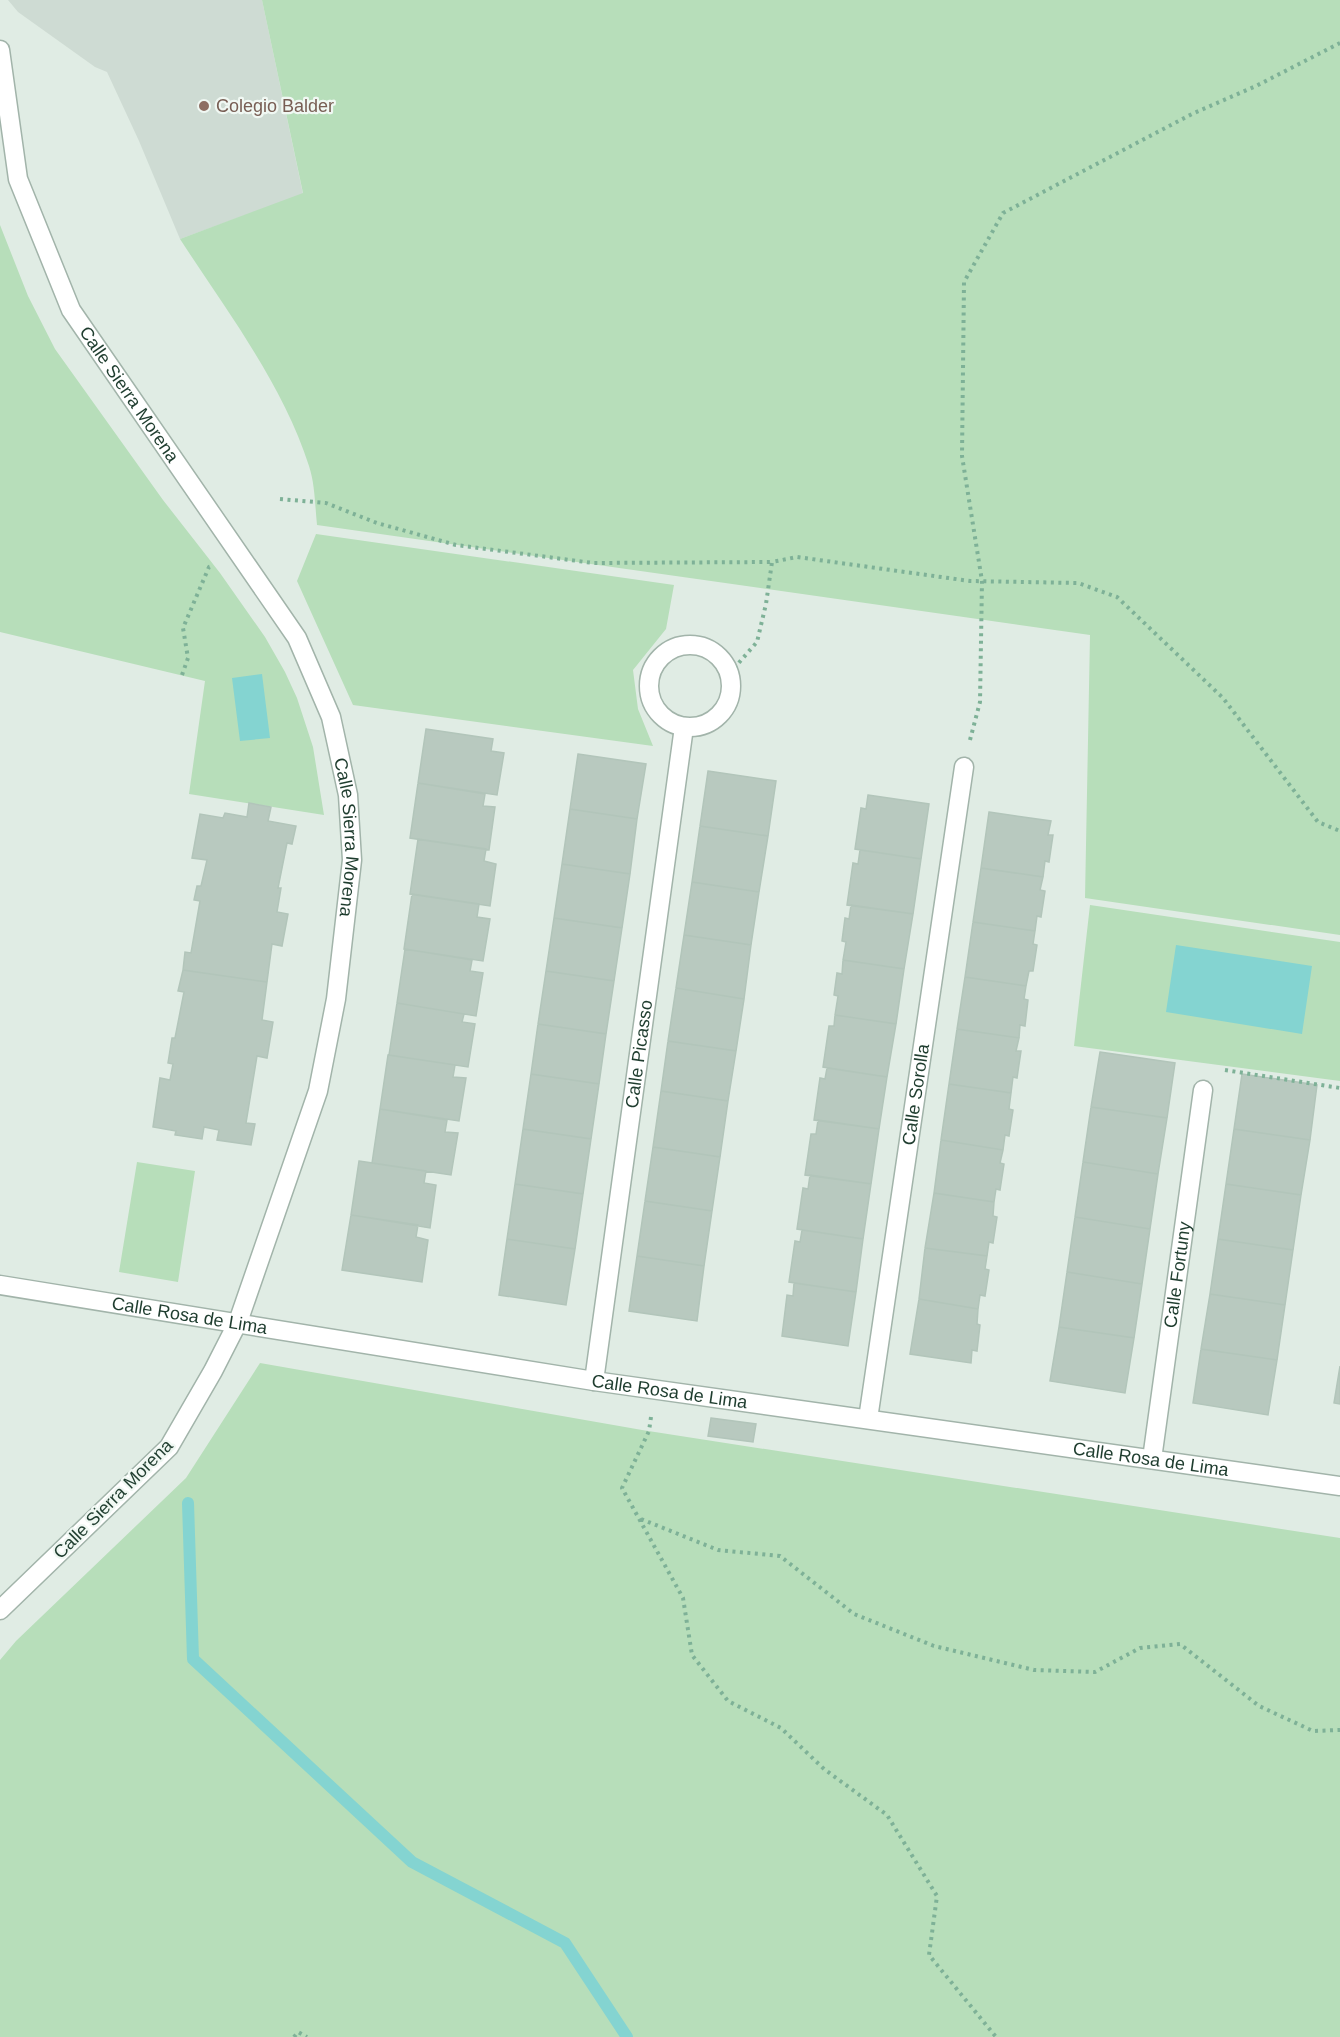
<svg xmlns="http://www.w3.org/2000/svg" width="1340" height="2037" viewBox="0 0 1340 2037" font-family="Arial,sans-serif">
  <rect width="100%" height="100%" fill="#e0ece4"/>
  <path fill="#cedbd3" d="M8 0H262L303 194 180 239 139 141 107 72 95 67 18 12Z"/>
  <path fill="#b7deba" d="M262 0H1340V935L1085 898 1090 635 317 525C315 506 315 484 309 466 283 384 226 310 180 239L303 193Z
    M0 225 28 296 55 349 163 500 220 573 265 637 285 672 297 698 313 747 324 815 189 794 205 681 0 632Z
    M316 534 674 585 666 629 633 670 638 709 653 746 353 705 297 581Z
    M1090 905 1340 942V1081L1074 1046Z
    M137 1162 195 1171 178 1282 119 1272Z
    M260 1363 642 1430 1340 1538V2037H0V1660L16 1641 186 1478Z"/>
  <path fill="#84d4d1" d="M262 674 270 738 240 741 232 678Z
    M1176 945 1312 966 1302 1034 1166 1012Z"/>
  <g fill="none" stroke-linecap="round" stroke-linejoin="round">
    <path stroke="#84d4d1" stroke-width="12" d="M188 1503 193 1659 412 1862 565 1943 627 2037"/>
  </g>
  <path fill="#b8c9bf" stroke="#b2c5ba" stroke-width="1.5" d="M426 729 493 739 491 751 504 753 497 795 418 783Z
    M578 754 646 764 637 819 570 809Z
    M708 771 776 781 768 836 700 826Z
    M418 783 485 794 483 806 495 807 489 850 410 838Z
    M868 795 929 804 921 859 855 849 861 808 866 809Z
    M249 803 271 807 268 821 296 826 292 844 287 843 278 888H281L277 912 288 914 282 946 272 944 267 982 183 970 185 952 191 953 200 901 194 900 197 886H201L207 860 192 858 200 814 223 818 225 813 247 817Z
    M570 809 637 819 630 874 562 864Z
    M989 812 1051 821 1048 835H1053L1049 862 1045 861 1043 877 981 868Z
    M700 826 768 836 759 892 692 882Z
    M418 839 486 849 484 861 496 864 490 906 410 894Z
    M860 850 921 859 913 914 847 905 853 863 858 864Z
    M562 864 630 874 622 928 554 918Z
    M981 868 1043 877 1040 890 1045 891 1041 917 1037 916 1035 931 973 922Z
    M692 882 759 892 751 945 684 935Z
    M412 894 479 904 477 917 490 919 483 961 404 949Z
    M851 905 913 914 904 969 843 960 846 942 842 941 845 918 849 919Z
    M554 918 622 928 614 981 546 971Z
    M973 922 1035 931 1033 944 1037 945 1033 971H1029L1026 986 965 977Z
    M684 935 751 945 744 999 676 988Z
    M405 949 472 960 470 971 483 973 476 1016 397 1003Z
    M843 960 904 969 896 1024 835 1015 838 996 834 995 837 973 842 974Z
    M183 970 267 982 262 1020 273 1022 267 1058 257 1056 246 1123 255 1124 251 1145 217 1140 219 1130 204 1127 202 1139 175 1135 176 1131 153 1127 160 1078 170 1080 173 1064 168 1063 172 1038H175L184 992 178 991Z
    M546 971 614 981 606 1034 538 1024Z
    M965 977 1026 986 1024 999 1028 1000 1025 1026 1020 1025 1019 1038 957 1029Z
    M676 988 744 999 736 1051 668 1041Z
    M397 1003 464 1014 462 1022 475 1024 468 1067 389 1055Z
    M835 1015 896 1024 887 1077 823 1067 829 1026H834Z
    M538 1024 606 1034 599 1084 531 1074Z
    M957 1029 1019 1038 1016 1051H1021L1017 1078 1013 1077 1011 1093 949 1084Z
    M668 1041 736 1051 728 1101 661 1091Z
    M1100 1052 1175 1063 1167 1118 1091 1107Z
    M388 1055 455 1065 453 1077 466 1078 459 1121 380 1109Z
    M827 1068 887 1077 879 1129 814 1120 820 1078 825 1079Z
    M531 1074 599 1084 591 1139 523 1129Z
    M1242 1074 1317 1085 1310 1140 1234 1129Z
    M949 1084 1011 1093 1009 1109 1013 1110 1009 1136 1005 1135 1003 1150 941 1140Z
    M661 1091 728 1101 720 1157 653 1147Z
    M1091 1107 1167 1118 1158 1174 1083 1162Z
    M380 1109 447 1120 445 1132 458 1133 451 1175 372 1163Z
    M818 1120 879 1129 871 1184 805 1175 811 1134H816Z
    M523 1129 591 1139 583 1194 515 1184Z
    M1234 1129 1310 1140 1301 1195 1226 1184Z
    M941 1140 1003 1150 1000 1163 1004 1164 1000 1190 996 1189 994 1202 934 1193Z
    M653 1147 720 1157 712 1211 645 1201Z
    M359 1161 426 1171 424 1183 436 1185 430 1228 351 1215Z
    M1083 1162 1158 1174 1150 1229 1075 1217Z
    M810 1175 871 1184 863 1239 797 1229 803 1188 808 1189Z
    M515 1184 583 1194 575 1249 507 1239Z
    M1226 1184 1301 1195 1293 1250 1218 1239Z
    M934 1193 994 1202 993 1216 997 1217 993 1243 989 1242 987 1256 925 1248Z
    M645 1201 712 1211 704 1266 637 1256Z
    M351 1215 418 1225 416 1237 428 1240 422 1282 342 1270Z
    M1075 1217 1150 1229 1142 1284 1067 1272Z
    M802 1230 863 1239 856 1292 789 1282 795 1241 800 1242Z
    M507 1239 575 1249 566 1305 499 1295Z
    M1218 1239 1293 1250 1285 1305 1210 1294Z
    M925 1248 987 1256 985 1269 989 1270 985 1296 980 1295 978 1309 919 1299Z
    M637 1256 704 1266 697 1321 629 1311Z
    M1067 1272 1142 1284 1134 1338 1059 1327Z
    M794 1283 856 1292 848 1346 782 1336 787 1295 793 1296Z
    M1210 1294 1285 1305 1277 1360 1201 1349Z
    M919 1299 978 1309 977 1324 980 1325 977 1351 972 1350 971 1363 910 1354Z
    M1059 1327 1134 1338 1125 1393 1050 1381Z
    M1201 1349 1277 1360 1268 1415 1193 1403Z
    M1340 1366V1404L1334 1403Z
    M711 1418 756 1424 753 1442 708 1436Z"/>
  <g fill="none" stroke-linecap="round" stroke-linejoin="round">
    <g stroke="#a2b4aa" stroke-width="21">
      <g id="minor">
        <path id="s1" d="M0 50 18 179 71 310 297 638 331 717 348 795 352 860 336 999 318 1091 238 1322 213 1371 169 1447 0 1610"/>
        <circle cx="690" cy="686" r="41"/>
        <path id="s2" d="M0 1285 594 1381 1340 1486"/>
        <path id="s3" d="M594 1381 684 727"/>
        <path id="s4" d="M868 1419 964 767"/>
        <path id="s5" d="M1152 1459 1203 1090"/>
      </g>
    </g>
    <path stroke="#7eb197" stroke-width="4" stroke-dasharray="3 4.5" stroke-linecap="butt" d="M280 499 326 503 377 523 456 545 593 563 772 562
      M729 674 757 642 766 604 772 562 797 557 970 581 1078 583 1117 597 1223 698 1318 822 1340 831
      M182 675 188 658 183 628 209 567 212 566
      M970 740 980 702 982 581 962 456 964 282 1003 213 1192 114 1256 86 1340 43
      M1225 1070 1340 1088
      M651 1417 649 1431 622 1488 683 1598 692 1655 728 1701 781 1728 824 1769 887 1815 937 1896 929 1955 996 2037
      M641 1519 718 1550 780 1556 854 1614 934 1646 1034 1670 1095 1672 1140 1648 1180 1644 1259 1706 1313 1731 1340 1730
      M294 2037 298 2032 307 2037"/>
    <use href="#minor" stroke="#fff" stroke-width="18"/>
  </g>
  <circle fill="#8d6e63" stroke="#f0f8f3" stroke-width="2" cx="204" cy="106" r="6"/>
  <g text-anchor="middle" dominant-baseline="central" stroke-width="4.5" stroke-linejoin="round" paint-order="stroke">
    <g font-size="18" fill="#785e54" stroke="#f0f8f3" text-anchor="start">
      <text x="216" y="106">Colegio Balder</text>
    </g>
    <g font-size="18" fill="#1f3d2f" stroke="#f0f8f3">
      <text stroke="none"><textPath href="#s1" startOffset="374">Calle Sierra Morena</textPath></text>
      <text stroke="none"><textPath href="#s1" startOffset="878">Calle Sierra Morena</textPath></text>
      <text stroke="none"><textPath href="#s3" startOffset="330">Calle Picasso</textPath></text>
      <text stroke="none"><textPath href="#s4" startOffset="328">Calle Sorolla</textPath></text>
      <text stroke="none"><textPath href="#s5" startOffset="186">Calle Fortuny</textPath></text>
      <text stroke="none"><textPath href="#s2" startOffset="192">Calle Rosa de Lima</textPath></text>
      <text stroke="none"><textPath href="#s2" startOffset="678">Calle Rosa de Lima</textPath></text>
      <text stroke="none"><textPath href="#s2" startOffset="1164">Calle Rosa de Lima</textPath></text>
      <text transform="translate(113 1499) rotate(-45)">Calle Sierra Morena</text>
    </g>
  </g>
</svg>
